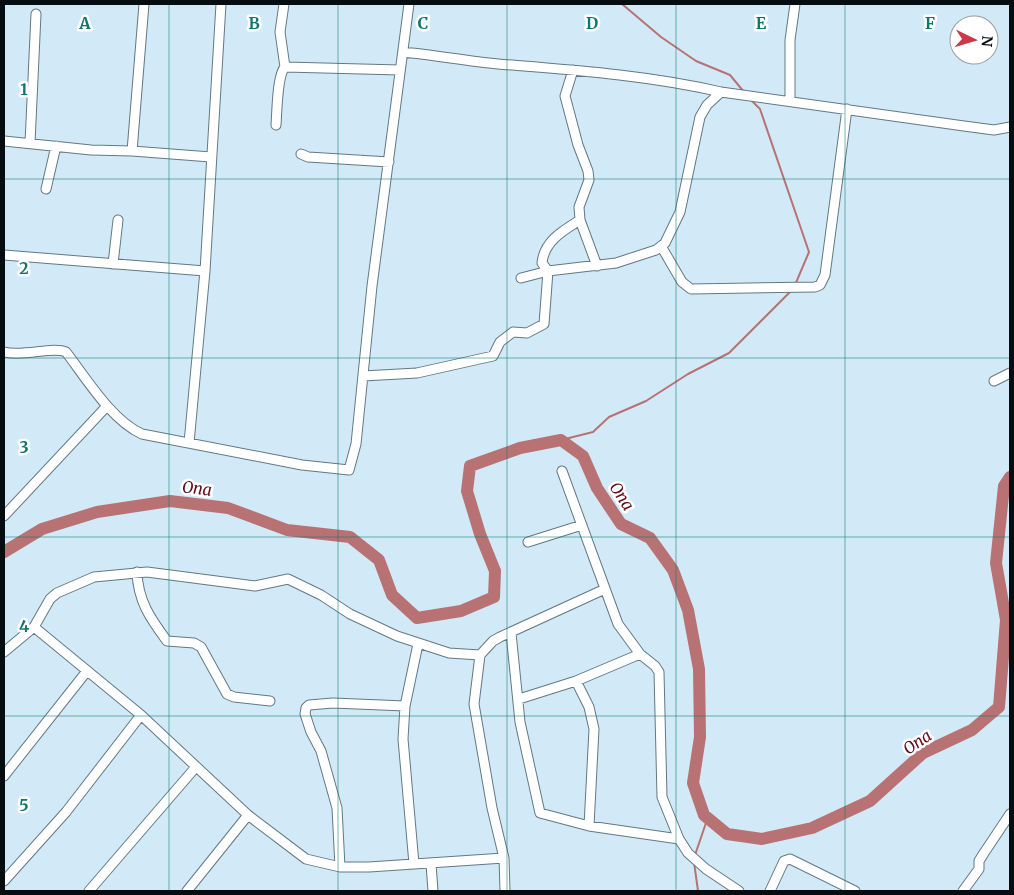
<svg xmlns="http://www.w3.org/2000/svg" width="1014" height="895" viewBox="0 0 1014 895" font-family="Merriweather,serif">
  <rect width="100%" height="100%" fill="#d2eaf7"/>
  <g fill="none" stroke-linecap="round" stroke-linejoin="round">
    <path stroke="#b87273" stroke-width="2" d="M622 4 661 37 696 61 730 75 744 92
      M752 101 760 109 809 252 795 285
      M561 440 593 432 609 417 646 401 688 374 729 353 791 291
      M695 855 707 820
      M694 862 698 891"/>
    <path stroke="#b87273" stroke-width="12" d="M4 552 42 529 97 512 170 501 228 508 287 530 350 537 379 560 392 595 417 618 461 611 494 597 495 571 480 534 467 491 470 466 520 448 561 440 583 456 597 488 621 524 650 538 673 570 688 610 699 669 700 737 693 783 704 815 727 834 762 839 812 828 870 801 923 753 972 730 999 707 1006 620 996 563 1004 486 1010 477"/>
    <g stroke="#637883" stroke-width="11">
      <path id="minor" d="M403 52C435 55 466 61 498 64 572 70 648 75 721 92L964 126 994 130 1010 127
        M285 67 400 70
        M573 70 565 96 578 145 588 171 589 180 579 207 580 220 597 266
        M790 101V40L795 4
        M276 125C277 113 277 75 285 67L280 32 284 4
        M4 141 91 150 132 151 211 157
        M30 143 36 14
        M132 151 144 4
        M301 154 308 157 389 162
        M46 189 56 146
        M661 246 682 282 691 289 815 287 820 285 825 275 847 109
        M4 255 205 271
        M113 264 118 220
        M521 278 548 271 616 263 656 250 665 243 680 212 700 117 707 105 721 92
        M4 352C24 357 53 346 66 352 86 378 112 421 142 434L302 465 349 470 356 444 372 286 409 4
        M363 376 417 373 493 356 500 342 513 332 527 333 544 324 548 271 542 263C544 241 564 230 580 220
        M994 381 1010 373
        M189 443 205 271 221 4
        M562 471 618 624 640 654 655 666 659 672 662 797 679 839 688 853 706 869 739 891
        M4 516 107 406
        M528 542 582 525
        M137 572C138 601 150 618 167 641L194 643 201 647 227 694 234 697 270 701
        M34 627 141 715 248 815 306 859 340 867H369L504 858
        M511 633 520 722 540 813 589 826 679 839
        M4 652 34 627 50 599 57 593 94 577 147 572 255 586 288 579 321 595 350 614 397 636 449 653 480 655
        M576 681 589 707 594 729 589 826
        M519 699 576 681 640 654
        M4 776 87 671
        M414 864 403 739 405 706 418 644
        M431 864 433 891
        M340 867 337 808 321 751 311 732 305 714 306 708 309 705 333 703 405 706
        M4 881 66 812 141 715
        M89 891 195 768
        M187 891 248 815
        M505 891 504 858 492 808 474 704 480 655 493 641 500 637 605 589
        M770 891 784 861 790 859 855 891
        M963 891 979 869V861L984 853 1010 814"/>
    </g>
    <use href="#minor" stroke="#fff" stroke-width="9"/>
  </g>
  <path fill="none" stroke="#0f766e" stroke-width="1" stroke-opacity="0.55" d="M169 4V891M338 4V891M507 4V891M676 4V891M845 4V891M4 179H1010M4 358H1010M4 537H1010M4 716H1010"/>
  <g text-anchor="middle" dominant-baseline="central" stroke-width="5" stroke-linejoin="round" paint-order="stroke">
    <g font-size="16" font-style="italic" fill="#630b1a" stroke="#fff">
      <text transform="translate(197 488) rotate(7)">Ona</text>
      <text transform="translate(622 496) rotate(57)">Ona</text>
      <text transform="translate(917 742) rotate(-34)">Ona</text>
    </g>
  </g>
  <g font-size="16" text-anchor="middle" font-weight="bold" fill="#0f766e" stroke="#fff" stroke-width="5" stroke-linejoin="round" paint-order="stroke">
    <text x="85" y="29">A</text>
    <text x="254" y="29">B</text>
    <text x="423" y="29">C</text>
    <text x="592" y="29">D</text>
    <text x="761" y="29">E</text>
    <text x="930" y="29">F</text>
    <text x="24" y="95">1</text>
    <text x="24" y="274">2</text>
    <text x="24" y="453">3</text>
    <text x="24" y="632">4</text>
    <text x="24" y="811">5</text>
  </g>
  <rect width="1014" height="895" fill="none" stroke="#060d11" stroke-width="10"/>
  <g transform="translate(974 40) rotate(95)"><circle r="24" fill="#ffffff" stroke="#9b9ea0"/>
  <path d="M0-4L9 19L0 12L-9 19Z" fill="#c9394a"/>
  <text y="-8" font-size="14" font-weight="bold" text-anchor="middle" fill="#060d11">N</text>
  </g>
</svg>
